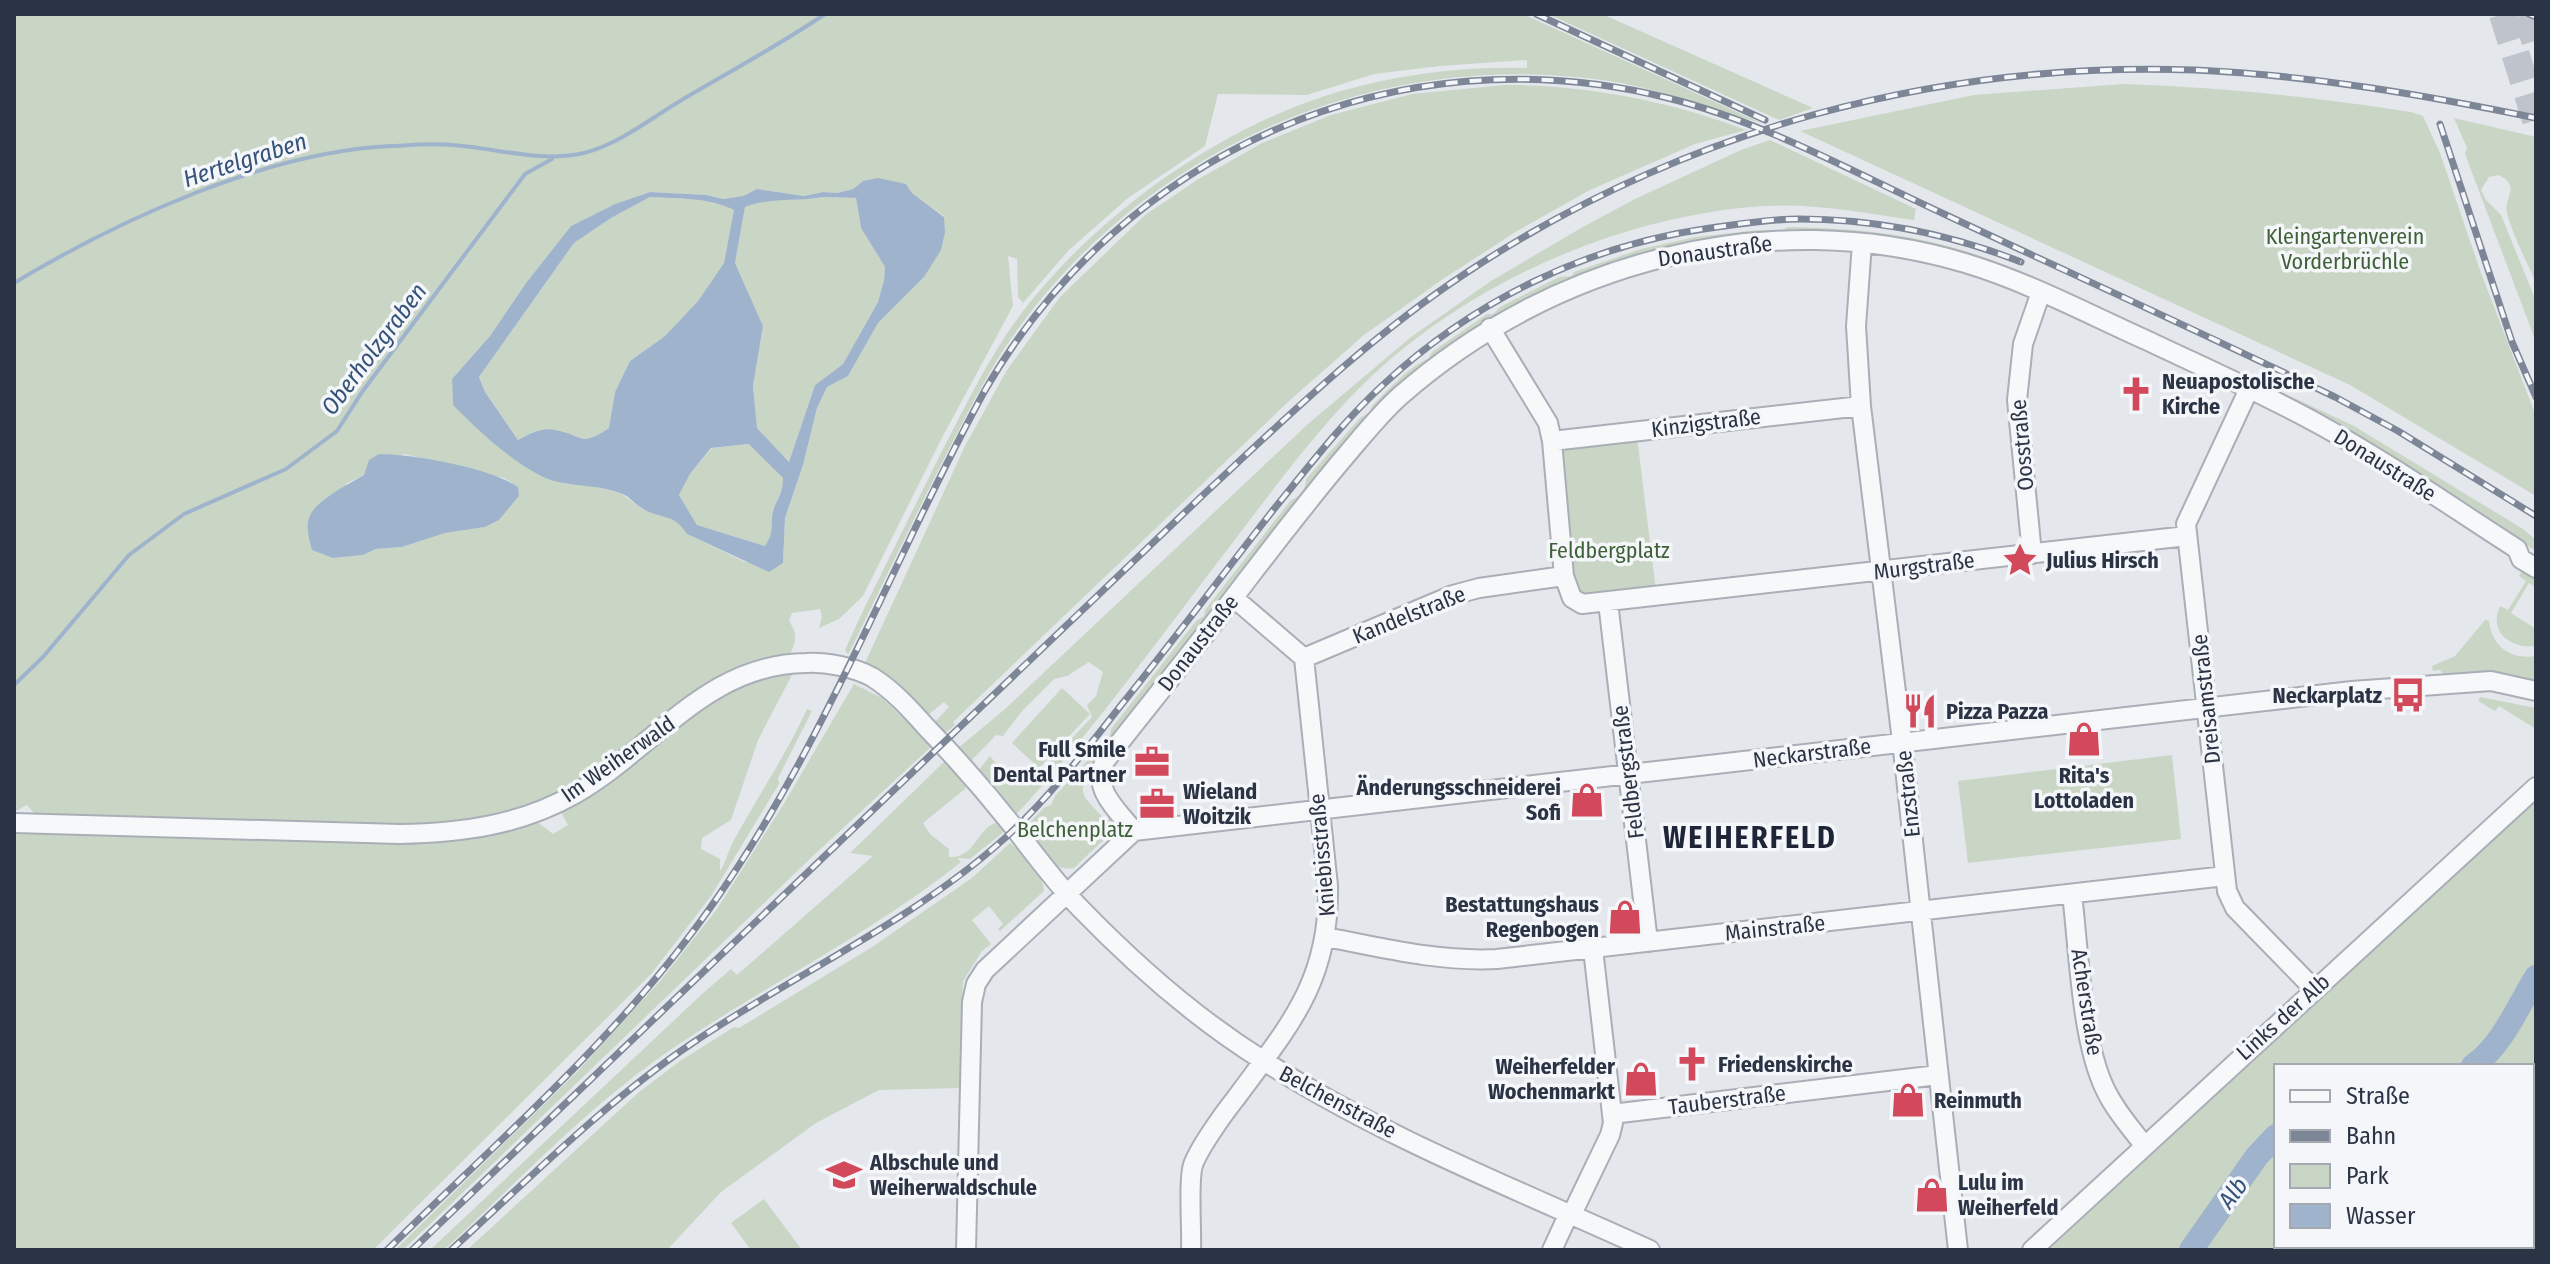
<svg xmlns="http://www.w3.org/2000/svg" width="2550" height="1264" viewBox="0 0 2550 1264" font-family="'Fira Sans Condensed',sans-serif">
  <rect width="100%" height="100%" fill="#e4e7ec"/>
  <path fill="#c9d6c5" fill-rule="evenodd" d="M14 14H1523L1761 123C1714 110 1669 92 1621 83 1389 43 1152 141 1015 333 987 372 966 416 944 459 911 524 880 590 848 655L845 650 860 617C885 566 910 516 935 465 958 420 980 374 1008 332 1081 225 1216 127 1341 91 1400 74 1465 66 1527 68V60L1440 66 1374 74 1307 95 1218 94 1205 146 1128 198 1068 251 1023 303 1018 297 1017 259 1008 256 1013 306 944 434 863 596 839 619 819 628 822 616 820 609 792 613 789 621C798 634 796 641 790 655L756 662 726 674 674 711 593 776 569 790 506 815 439 826 34 813 27 805 14 812ZM863 181 906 184 912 193 944 216 924 277 878 323 848 376 827 387 817 408 803 465 785 518 783 563 745 562 687 534 680 523 671 517 642 509 619 492 588 485 566 484 453 405 452 379 490 336 526 283 571 226 615 204 650 192 707 195 723 199 743 196 757 189 804 196 823 192 837 193 853 189ZM404 454 504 478 518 487 519 496 499 520 485 527 445 533 402 547 376 549 363 555 333 558 346 484Z
    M1548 14H1602L1813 108 1779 120Z
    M2123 84C2220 87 2315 97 2411 112L2423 116 2440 153 2481 273 2536 416V496L2350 385 1800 131 1974 95Z
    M1504 85C1587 85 1669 101 1746 130L1695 144 1590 190 1517 231 1443 279 1364 335 1289 401 953 722 955 725 945 733 934 723 949 707 944 702 928 715 890 677 865 663 965 446 1007 370 1060 297 1145 215 1197 180 1262 143 1331 115 1412 94Z
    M2454 118 2536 137V168L2534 169 2536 175V284C2527 261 2513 237 2507 213 2503 196 2522 188 2499 175L2489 177 2481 190 2486 200 2501 215 2536 301V342L2465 154 2467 148Z
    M1770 140 1916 209 1914 220C1865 213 1814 203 1764 206 1625 215 1479 278 1376 372 1325 419 1282 478 1240 533 1166 629 1096 728 1014 817L977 772 990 756 1011 783 1031 765 1040 772 1092 717 1087 705 1096 696 1103 672 1089 662 1067 676 1054 679 1022 711 1003 736 996 735 970 762 957 749 1005 709 1308 424 1411 337 1491 281 1581 228 1635 199 1741 150Z
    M650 197C679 199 708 197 735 210L724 263 698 301 665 336 630 361 615 392 610 427 593 439 576 438 555 430 536 431 518 440 485 392 479 377 574 243 611 218Z
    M823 197 856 198 861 228 885 267 884 280 878 302 843 364 815 385 789 462 757 428 753 386 763 326 735 263 745 207C772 196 795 202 823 197Z
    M1788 227C1842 228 1898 232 1951 247 2009 263 2061 291 2116 314 2120 322 2126 325 2134 323L2354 426 2523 529 2536 540V551L2435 490 2199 359 1881 240 1652 254 1439 358 1101 757C1079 796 1073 785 1106 821L1114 813 1117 818 1113 831 1074 868C1050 873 1037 846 1023 829L1045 807 1051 805 1055 796 1110 736 1111 729 1196 621 1204 616 1205 610 1291 500C1300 497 1306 489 1306 479L1361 417 1371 412 1372 406C1389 389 1407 368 1429 358L1432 352 1487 314H1493L1500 307 1559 277 1572 276 1574 272 1641 249 1695 237 1759 230H1783Z
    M1637 437 1656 590 1584 596 1575 589 1570 573 1557 447Z
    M750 444 783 478C783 497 774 501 772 515 771 529 773 534 765 546L697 525 679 495 690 474 712 448Z
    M2523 570 2536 577V587L2529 583 2511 613 2536 629V646C2511 649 2488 632 2500 606L2508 610 2526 581 2519 576Z
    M2485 620 2489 621C2492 647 2511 660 2536 656V681L2497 674H2443L2440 670 2433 671 2432 666 2455 656Z
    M793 673 758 740 731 820 702 838 701 849 720 859V871C726 862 728 851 734 840 758 796 786 755 807 709L812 711 778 778 779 784 711 896 652 973 373 1250H14V833L409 842 536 821 553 834 568 825 561 812 599 792 700 707 755 677Z
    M854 684 882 698 932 746 815 854 403 1250H395L576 1073 661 980 717 909 783 805Z
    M1062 688 1090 714 1039 768 1012 743Z
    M2480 697 2536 708V729L2499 706 2495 711 2478 701Z
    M2172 755 2181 839 1968 863 1958 781Z
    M946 760 966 784 965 789 923 823 930 834 949 849V857C977 859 976 825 1000 822L1006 830 970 859 957 858 961 862C866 938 755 990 656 1060 581 1114 512 1187 444 1250H430L701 995 731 969 737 975 873 856 850 853Z
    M2536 797V1138L2532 1141V1066H2276V1246H2418L2413 1250H2039Z
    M1010 843C1024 854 1043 872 1044 891L1000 931 998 929 1003 924 989 906 972 920 991 944 982 951 963 981 960 1088 879 1090 816 1123 721 1192 667 1250H467L638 1093 680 1061 734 1027 739 1028 872 947 972 878Z
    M764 1199 802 1250H751L731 1223Z"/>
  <path fill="#9fb4cc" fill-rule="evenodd" d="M878 178 906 184 912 193 944 217 945 232 941 250 924 277 878 323 848 376 827 387 817 408 803 465 785 518 783 563 769 572 687 534C673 513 665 520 645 510 636 506 630 496 620 493 594 483 565 488 541 476 507 458 479 431 453 405L452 379 490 336 526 283 571 226 615 204 650 192 707 195 723 199 743 196 757 189 804 196 823 192 837 193 853 189 863 181ZM650 197C679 199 708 197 734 210L724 263 698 301 665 336 630 361 615 392 609 428C580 448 583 435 555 430 541 427 530 434 518 440L485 392 479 377 574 243 611 218ZM823 197 856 198 861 228 885 267 884 280 878 302 843 364 815 385 789 462 757 428 753 386 763 326 735 263 745 207C772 197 795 202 823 197ZM749 444 783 478C783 497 774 501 772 516 771 529 773 534 765 546L697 525 679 495 690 474 711 448Z
    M379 454C413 454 491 468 518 487L519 496 499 520 485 527 445 533 402 547 376 549 363 555 333 558 312 550C309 538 304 523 312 512 320 499 350 483 364 475L369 460Z"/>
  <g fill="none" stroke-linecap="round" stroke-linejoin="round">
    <path stroke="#9fb4cc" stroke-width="4" d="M14 283C119 220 268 151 392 146 411 145 432 143 452 145 496 148 541 163 584 153 619 144 650 119 680 101 729 72 778 46 825 14
      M14 685 43 657 129 555 184 514 286 469 337 431 362 392 525 174 552 159"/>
    <path stroke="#9fb4cc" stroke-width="24" d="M2473 1066C2502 1046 2518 1006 2536 977
      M2191 1250 2257 1156 2276 1136"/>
    <path stroke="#bfc3cb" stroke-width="28" stroke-dasharray="28 14" stroke-linecap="butt" d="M2503 14 2536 120
      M2527 14 2536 43"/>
    <g stroke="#a9aeb7" stroke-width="22">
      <path id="minor" d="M1862 243 1856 326 1861 406 1902 741 1958 1250
        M1490 328 1548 423 1552 441 1564 576 1572 598 1582 604 2187 536
        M2249 389 2186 524 2227 891 2235 908 2314 989
        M1552 441 1861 406
        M2032 554 2017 400 2023 344 2041 292
        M1608 602 1648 942
        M1304 658 1453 595 1479 588 1564 576
        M14 823 400 834C461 833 521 825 575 794 655 748 706 664 806 663 826 662 854 667 872 677 893 690 911 710 927 728 957 759 985 791 1012 825 1034 853 1054 881 1079 907 1135 965 1195 1018 1264 1061 1384 1138 1521 1191 1650 1250
        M1134 831C1118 811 1091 789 1105 761 1152 701 1201 641 1247 580 1280 537 1313 494 1348 453 1365 433 1381 413 1400 396 1552 262 1768 204 1965 263 2028 282 2086 313 2146 340 2205 368 2265 394 2322 426 2389 463 2453 508 2517 549L2521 559 2536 568
        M2072 894C2079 951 2081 1039 2105 1089 2115 1110 2130 1127 2144 1145
        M1326 937C1383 948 1439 962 1497 959L2225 876
        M1612 1114 1938 1075
        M2532 1149 2536 1146
        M1572 1214 1610 1135 1613 1123 1593 949
        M966 1250 972 1002 976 984 985 970 1134 831 2352 691 2491 681 2536 691
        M1191 1250C1192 1231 1188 1181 1193 1165 1199 1148 1224 1113 1236 1098 1289 1026 1330 981 1328 886L1304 658 1234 598
        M1552 1250 1569 1213
        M2032 1250 2536 787
        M2423 1250 2427 1246"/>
    </g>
    <use href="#minor" stroke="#f7f8fa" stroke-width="18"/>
    <g stroke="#7d8696" stroke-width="7">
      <path id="rail" d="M1536 14 1765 120
        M2529 14 2536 17
        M2440 124 2512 342 2536 397
        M387 1250C498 1141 620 1036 710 908 823 749 891 563 984 392 1122 151 1398 30 1668 98 1764 122 1855 173 1944 214 2074 275 2205 334 2335 397L2398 431 2536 516
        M412 1250 1203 495C1287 417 1369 337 1466 273 1682 130 1936 61 2195 70 2310 75 2424 95 2536 118
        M451 1250C529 1179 604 1103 691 1044 794 974 912 922 1005 838 1049 798 1085 751 1122 704 1174 640 1223 574 1274 509 1309 466 1344 420 1385 383 1475 300 1588 245 1710 228 1739 224 1769 219 1799 219 1874 219 1950 234 2021 262"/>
    </g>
    <use href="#rail" stroke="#f4f6f9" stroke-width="4" stroke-dasharray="12" stroke-linecap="butt"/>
  </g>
  <defs>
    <g id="church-bare" transform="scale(2.76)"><path d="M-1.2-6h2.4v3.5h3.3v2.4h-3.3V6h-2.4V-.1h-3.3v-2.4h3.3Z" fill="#d1495b" stroke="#f4f6f9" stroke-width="2.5" paint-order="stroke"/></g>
    <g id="sight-bare" transform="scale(2.76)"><path d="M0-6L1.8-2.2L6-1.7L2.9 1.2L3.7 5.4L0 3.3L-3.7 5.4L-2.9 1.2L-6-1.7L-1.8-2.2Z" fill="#d1495b" stroke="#f4f6f9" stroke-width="2.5" paint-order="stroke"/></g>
    <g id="bus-bare" transform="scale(2.76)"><path d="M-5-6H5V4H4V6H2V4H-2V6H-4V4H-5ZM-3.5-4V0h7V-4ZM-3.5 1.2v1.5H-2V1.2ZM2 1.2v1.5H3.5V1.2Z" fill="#d1495b" stroke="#f4f6f9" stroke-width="2.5" paint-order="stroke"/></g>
    <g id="restaurant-bare" transform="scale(2.76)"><path d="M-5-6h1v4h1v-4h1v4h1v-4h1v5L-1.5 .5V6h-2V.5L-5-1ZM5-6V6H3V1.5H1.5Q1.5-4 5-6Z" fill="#d1495b" stroke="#f4f6f9" stroke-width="2.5" paint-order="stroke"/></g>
    <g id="shop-bare" transform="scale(2.76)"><path d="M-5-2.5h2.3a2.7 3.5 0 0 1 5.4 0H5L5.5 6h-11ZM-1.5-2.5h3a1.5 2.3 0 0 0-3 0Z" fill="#d1495b" stroke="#f4f6f9" stroke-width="2.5" paint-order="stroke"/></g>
    <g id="office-bare" transform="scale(2.76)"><path d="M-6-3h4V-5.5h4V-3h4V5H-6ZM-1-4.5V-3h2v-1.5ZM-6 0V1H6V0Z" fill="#d1495b" stroke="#f4f6f9" stroke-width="2.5" paint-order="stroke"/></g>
    <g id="school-bare" transform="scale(2.76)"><path d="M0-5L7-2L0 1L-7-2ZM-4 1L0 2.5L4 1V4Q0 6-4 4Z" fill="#d1495b" stroke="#f4f6f9" stroke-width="2.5" paint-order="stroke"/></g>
  </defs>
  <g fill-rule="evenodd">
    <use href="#church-bare" x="2136" y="394"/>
    <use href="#sight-bare" x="2020" y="560"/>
    <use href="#bus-bare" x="2408" y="695"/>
    <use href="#restaurant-bare" x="1920" y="711"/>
    <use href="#shop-bare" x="2084" y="739"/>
    <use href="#office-bare" x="1152" y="762"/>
    <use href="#shop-bare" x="1587" y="800"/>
    <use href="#office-bare" x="1157" y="804"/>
    <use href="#shop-bare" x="1625" y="917"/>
    <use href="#church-bare" x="1692" y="1064"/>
    <use href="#shop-bare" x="1641" y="1079"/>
    <use href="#shop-bare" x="1908" y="1100"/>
    <use href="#school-bare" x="844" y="1175"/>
    <use href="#shop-bare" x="1932" y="1195"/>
  </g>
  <g text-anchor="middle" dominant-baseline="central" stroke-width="7" stroke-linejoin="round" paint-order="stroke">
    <g font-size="22" fill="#3f6138" stroke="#f4f6f9">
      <text x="2345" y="236">Kleingartenverein<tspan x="2345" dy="25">Vorderbrüchle</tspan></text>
      <text x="1609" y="550">Feldbergplatz</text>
      <text x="1075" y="829">Belchenplatz</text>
    </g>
    <g font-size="22" fill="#2b3445" stroke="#f4f6f9">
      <text transform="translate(1715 251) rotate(-8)">Donaustraße</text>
      <text transform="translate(1706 423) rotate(-7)">Kinzigstraße</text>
      <text transform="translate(2022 445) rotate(-95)">Oosstraße</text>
      <text transform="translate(2385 465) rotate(32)">Donaustraße</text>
      <text transform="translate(1924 566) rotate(-7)">Murgstraße</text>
      <text transform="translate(1409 615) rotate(-22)">Kandelstraße</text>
      <text transform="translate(1198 643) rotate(-52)">Donaustraße</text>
      <text transform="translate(2206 699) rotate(-96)">Dreisamstraße</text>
      <text transform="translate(1812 753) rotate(-7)">Neckarstraße</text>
      <text transform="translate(618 759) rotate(-35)">Im Weiherwald</text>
      <text transform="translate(1628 772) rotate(-97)">Feldbergstraße</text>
      <text transform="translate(1908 794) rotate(-96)">Enzstraße</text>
      <text transform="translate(1322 855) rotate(-95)">Kniebisstraße</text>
      <text transform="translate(1775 928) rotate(-6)">Mainstraße</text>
      <text transform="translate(2087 1002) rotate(81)">Acherstraße</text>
      <text transform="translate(2283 1017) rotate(-42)">Links der Alb</text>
      <text transform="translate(1727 1100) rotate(-7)">Tauberstraße</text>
      <text transform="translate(1338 1102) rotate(28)">Belchenstraße</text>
    </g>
    <g font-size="22" font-weight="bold" fill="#2b3445" stroke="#f4f6f9" text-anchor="start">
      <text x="2162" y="381">Neuapostolische<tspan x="2162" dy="25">Kirche</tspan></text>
      <text x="2046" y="560">Julius Hirsch</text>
      <text x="2382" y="695" text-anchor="end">Neckarplatz</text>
      <text x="1946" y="711">Pizza Pazza</text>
      <text x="1126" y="749" text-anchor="end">Full Smile<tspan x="1126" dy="25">Dental Partner</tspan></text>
      <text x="2084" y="775" text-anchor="middle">Rita's<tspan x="2084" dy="25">Lottoladen</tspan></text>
      <text x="1561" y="787" text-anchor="end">Änderungsschneiderei<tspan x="1561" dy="25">Sofi</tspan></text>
      <text x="1183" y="791">Wieland<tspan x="1183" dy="25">Woitzik</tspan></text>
      <text x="1599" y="904" text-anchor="end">Bestattungshaus<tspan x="1599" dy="25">Regenbogen</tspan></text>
      <text x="1718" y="1064">Friedenskirche</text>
      <text x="1615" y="1066" text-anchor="end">Weiherfelder<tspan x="1615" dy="25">Wochenmarkt</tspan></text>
      <text x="1934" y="1100">Reinmuth</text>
      <text x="870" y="1162">Albschule und<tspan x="870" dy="25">Weiherwaldschule</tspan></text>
      <text x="1958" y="1182">Lulu im<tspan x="1958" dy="25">Weiherfeld</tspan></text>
    </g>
    <g font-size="24" font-style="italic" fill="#34527a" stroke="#f4f6f9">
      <text transform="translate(245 160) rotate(-18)">Hertelgraben</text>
      <text transform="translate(374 349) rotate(-53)">Oberholzgraben</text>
      <text transform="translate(2233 1193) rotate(-53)">Alb</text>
    </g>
    <g font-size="30" font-weight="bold" letter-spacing="2" fill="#1d2536" stroke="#f4f6f9">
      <text x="1750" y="838">WEIHERFELD</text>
    </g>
  </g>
  <rect width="2550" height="1264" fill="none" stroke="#2b3445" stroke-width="32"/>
  <rect x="2274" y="1064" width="260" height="184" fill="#f4f6f9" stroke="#a4a8b1" stroke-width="2"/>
  <rect x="2290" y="1090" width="40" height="12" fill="#f7f8fa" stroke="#a4a8b1" stroke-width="2"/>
  <text x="2346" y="1104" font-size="24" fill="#2b3445">Straße</text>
  <rect x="2290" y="1130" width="40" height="12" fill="#7d8696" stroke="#a4a8b1" stroke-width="2"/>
  <text x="2346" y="1144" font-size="24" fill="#2b3445">Bahn</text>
  <rect x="2290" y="1164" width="40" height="24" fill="#c9d6c5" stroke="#a4a8b1" stroke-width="2"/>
  <text x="2346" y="1184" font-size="24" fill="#2b3445">Park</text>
  <rect x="2290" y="1204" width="40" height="24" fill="#9fb4cc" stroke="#a4a8b1" stroke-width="2"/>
  <text x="2346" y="1224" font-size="24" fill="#2b3445">Wasser</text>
</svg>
